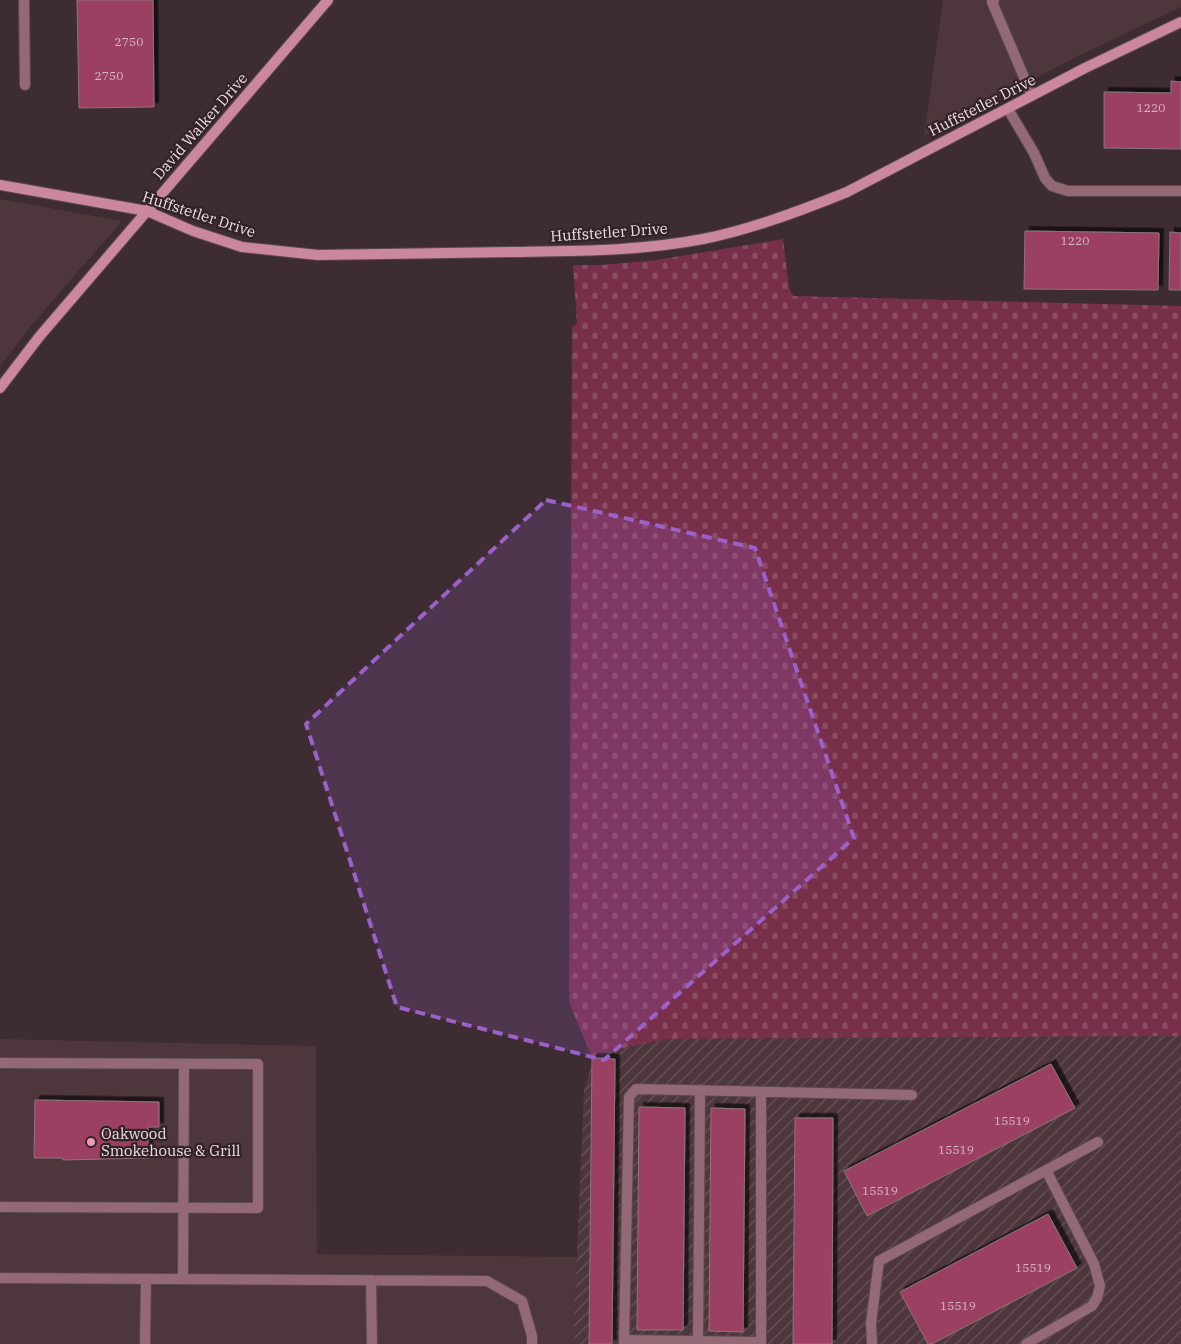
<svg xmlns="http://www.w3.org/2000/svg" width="1181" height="1344" viewBox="0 0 1181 1344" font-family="'IBM Plex Serif',serif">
  <defs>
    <pattern id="industrial-furrows" width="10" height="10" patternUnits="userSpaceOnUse" patternTransform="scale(1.25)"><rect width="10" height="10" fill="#4e363d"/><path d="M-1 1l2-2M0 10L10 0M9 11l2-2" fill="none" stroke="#685359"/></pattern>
    <pattern id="cemetery-stones" width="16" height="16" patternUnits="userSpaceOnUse" patternTransform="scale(1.25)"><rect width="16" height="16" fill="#772f4a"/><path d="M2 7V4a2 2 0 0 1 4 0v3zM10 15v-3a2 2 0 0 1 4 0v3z" fill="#8a4d64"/></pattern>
    <filter id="shadow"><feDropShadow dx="4.5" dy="-4.5" stdDeviation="0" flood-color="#0009"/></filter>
  </defs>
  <rect width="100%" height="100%" fill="#3d2c31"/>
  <path fill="#4e363d" d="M943 0H1181V7L1080 55 924 136Z
    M0 199 122 221 30 327 0 366Z
    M0 1039 316 1046 317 1254 577 1257 573 1344H0Z"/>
  <path fill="url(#industrial-furrows)" d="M1181 1036V1344H573L584 1090 595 1054 667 1039Z"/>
  <path fill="url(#cemetery-stones)" d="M783 239 789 288 793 296 1181 306V1036L667 1039 595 1054 593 1060 569 1002 572 327 577 323 573 265H602L656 260Z"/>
  <path fill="#9b3f62" stroke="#8b767c" filter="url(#shadow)" d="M77 0H153L154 107 79 108Z
    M1171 81 1181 82V149L1104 148V92L1171 93Z
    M1025 231 1159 233 1158 290 1024 289Z
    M1170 232 1181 233V290H1169Z
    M592 1058 615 1059 612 1344H589Z
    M1051 1064 1075 1108 867 1216 844 1171Z
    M35 1100 159 1102V1127H148V1158L63 1160V1158H34Z
    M639 1107 685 1108 683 1330H637Z
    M711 1108 745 1109 743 1332 709 1331Z
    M795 1118H833L832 1344H793Z
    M1048 1214 1077 1268 932 1344H928L900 1292Z"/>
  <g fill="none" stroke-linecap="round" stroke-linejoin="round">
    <g stroke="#59484d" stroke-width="12">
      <path id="lane" d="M24 0 25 85
        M994 0 992 2 1032 96
        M1008 109 1034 153 1045 178 1052 186 1068 191H1181
        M0 1063 258 1064V1208L0 1207
        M761 1092V1344
        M0 1278 487 1281 522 1301 532 1336V1344
        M183 1279 184 1064
        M371 1280 372 1344
        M624 1340 761 1342
        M145 1344 146 1279
        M624 1344 629 1097 636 1089 912 1095
        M698 1344 700 1090
        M872 1344 871 1323 879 1261 1098 1142
        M1026 1344 1092 1306 1097 1298 1100 1286 1094 1264 1046 1170"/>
    </g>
    <g stroke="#59484d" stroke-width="12">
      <path id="secondary" d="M0 185 147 211 193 231 242 247 318 255C384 254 449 253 515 252 578 251 641 251 703 239 750 230 803 210 847 192L1085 68 1181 22
        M0 388 39 337 328 0"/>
    </g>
    <use href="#lane" stroke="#946976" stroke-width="10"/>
    <use href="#secondary" stroke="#cb879d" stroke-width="10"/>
  </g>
  <path fill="#9c61c9" fill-opacity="0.2" stroke="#9c61c9" stroke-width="4" stroke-dasharray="10 6" stroke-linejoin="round" d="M546 500 755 548 854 838 604 1060 397 1007 306 724Z"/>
  <circle fill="#f09ab6" stroke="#332227" stroke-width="2" cx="91" cy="1142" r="5"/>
  <g text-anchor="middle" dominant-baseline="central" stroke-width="4.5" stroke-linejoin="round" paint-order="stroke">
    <g font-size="12" fill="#d6b6c1">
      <text x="129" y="41">2750</text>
      <text x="109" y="75">2750</text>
      <text x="1151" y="107">1220</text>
      <text x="1075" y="240">1220</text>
      <text x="1012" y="1120">15519</text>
      <text x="956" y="1149">15519</text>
      <text x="880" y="1190">15519</text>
      <text x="1033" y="1267">15519</text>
      <text x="958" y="1305">15519</text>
    </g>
    <g font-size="15" fill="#eadee1" stroke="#332227">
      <text transform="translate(982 105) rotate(-27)">Huffstetler Drive</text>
      <text transform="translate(200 126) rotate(-49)">David Walker Drive</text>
      <text transform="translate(199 214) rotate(18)">Huffstetler Drive</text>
      <text transform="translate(609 232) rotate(-4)">Huffstetler Drive</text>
    </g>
    <g font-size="15" fill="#eadee1" stroke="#332227" text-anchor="start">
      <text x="101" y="1133">Oakwood<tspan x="101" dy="17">Smokehouse &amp; Grill</tspan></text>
    </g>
  </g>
</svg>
